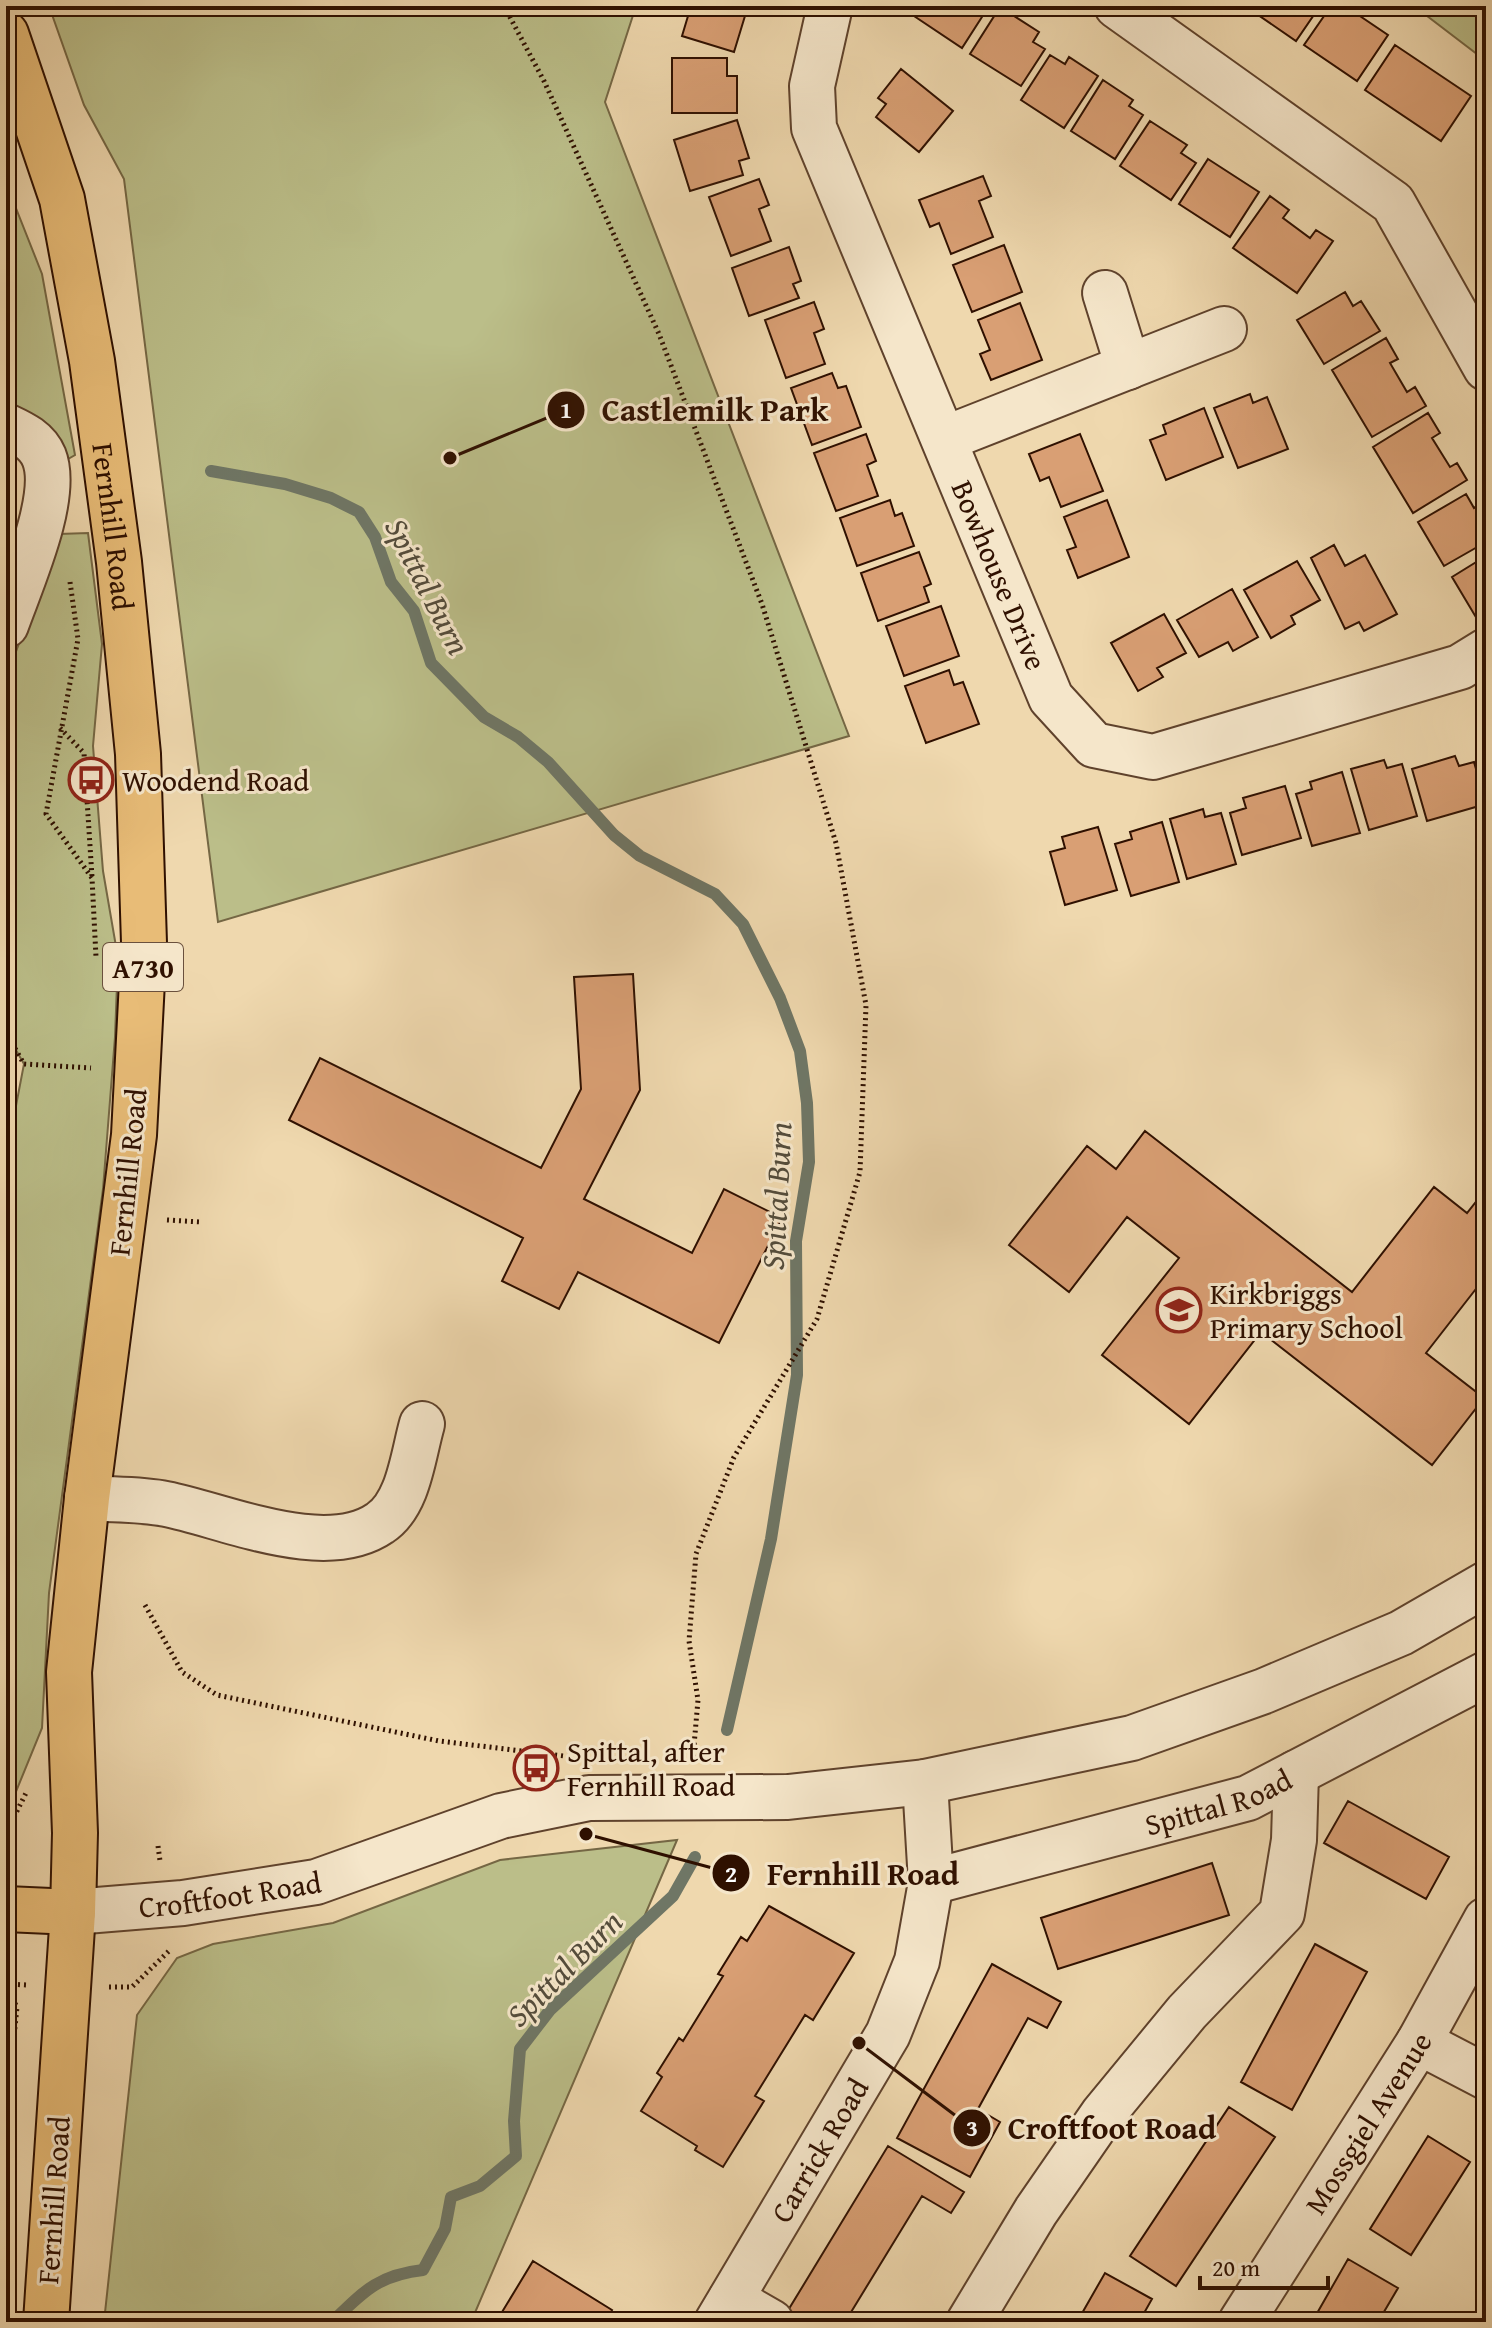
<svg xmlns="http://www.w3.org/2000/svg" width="1492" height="2328" viewBox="0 0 1492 2328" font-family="'Gentium Book Plus',serif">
  <rect width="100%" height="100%" fill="#efd8ae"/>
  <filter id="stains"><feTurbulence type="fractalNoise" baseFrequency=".0025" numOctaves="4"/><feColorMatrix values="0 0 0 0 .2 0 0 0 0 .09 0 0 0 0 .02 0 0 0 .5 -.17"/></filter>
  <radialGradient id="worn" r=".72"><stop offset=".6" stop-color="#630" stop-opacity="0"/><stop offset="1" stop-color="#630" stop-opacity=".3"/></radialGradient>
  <path fill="#bbbe89" stroke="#756744" stroke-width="2" d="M49 6H636L605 102 849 736 218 922 124 179 84 105Z
    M1414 6H1486V61Z
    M6 183 42 274 75 455 61 463 6 407Z
    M88 533 102 644 93 746 103 871 118 958 115 1037 103 1189 49 1593 42 1728 6 1816V1158L24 1064 6 1033V679L59 534Z
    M677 1840 471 2322H104L137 2015 177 1958 213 1944 333 1923 500 1860Z"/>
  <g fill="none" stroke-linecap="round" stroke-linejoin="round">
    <path stroke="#6f7665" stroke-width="12" d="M211 471 285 484 331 498 359 512 375 537 391 582 414 611 431 663 484 717 518 737 548 762 614 835 640 856 715 894 743 924 780 998 800 1051 807 1103 809 1162 796 1241 797 1375 771 1539 727 1730
      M332 2322C363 2292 378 2275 423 2270L445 2229 451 2197 480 2186 516 2156 514 2121 520 2049 550 2010 673 1896 695 1857"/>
  </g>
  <path fill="#d99f74" stroke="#2f1000" stroke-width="2" d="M691 6H748L734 52 682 36Z
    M916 6H989L962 48 911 14Z
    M1245 6H1320L1296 41Z
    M1331 6H1345L1388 35 1357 81 1304 45Z
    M1000 7 1039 32 1033 42 1045 49 1021 86 970 54Z
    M1395 45 1471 96 1441 141 1365 90Z
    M1050 55 1065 64 1069 57 1098 76 1064 128 1021 100Z
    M672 58H727V76H737V113H672Z
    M901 69 953 111 919 152 876 117 886 104 878 98Z
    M1103 80 1133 100 1129 106 1143 115 1115 159 1071 131Z
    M737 120 749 158 739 161 743 175 690 191 674 140Z
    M1150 121 1187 145 1181 153 1196 163 1171 200 1120 166Z
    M1208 159 1259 192 1230 237 1179 204Z
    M983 176 991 196 979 201 993 237 951 254 939 223 930 227 919 200Z
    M759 179 769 205 759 209 771 241 731 256 709 197Z
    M1486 184V208L1477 189Z
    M1270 196 1289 210 1283 218 1310 238 1316 230 1333 241 1297 293 1233 248Z
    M1004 245 1022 292 972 312 953 265Z
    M789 247 801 281 793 284 799 298 749 316 732 268Z
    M1345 292 1353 306 1361 301 1380 331 1324 364 1297 320Z
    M814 302 824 329 814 333 825 364 786 378 765 320Z
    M1020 303 1042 360 991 380 980 354 990 350 978 320Z
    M1386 338 1398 359 1390 363 1407 392 1415 387 1426 406 1372 437 1332 370Z
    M832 373 838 388 846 386 861 427 812 445 791 388Z
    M1250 394 1253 403 1267 397 1288 449 1238 468 1214 408Z
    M1204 408 1223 457 1166 480 1150 440 1166 434 1163 425Z
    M1428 413 1440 433 1432 438 1450 467 1457 463 1467 480 1413 513 1373 447Z
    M866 434 876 461 867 465 878 496 836 511 814 453Z
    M1080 434 1103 491 1061 507 1049 477 1040 481 1029 454Z
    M1466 494 1474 508 1483 502 1486 506V542L1444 566 1418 522Z
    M890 500 895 516 902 513 914 546 857 566 840 518Z
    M1107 500 1129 557 1078 578 1067 550 1076 547 1064 517Z
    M1334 545 1345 566 1365 555 1397 614 1364 631 1359 622 1345 629 1311 558Z
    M919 552 931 584 924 587 929 602 878 621 861 573Z
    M1486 556V614L1477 619 1452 577Z
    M1297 561 1320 600 1291 616 1295 624 1271 638 1244 590Z
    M1232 589 1258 637 1233 651 1228 642 1199 657 1177 620Z
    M941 606 959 656 904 676 886 626Z
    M1164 614 1186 653 1157 668 1163 677 1138 691 1111 643Z
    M949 670 954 685 963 682 979 724 926 743 905 686Z
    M1455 756 1459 766 1474 762 1486 804 1427 821 1412 769Z
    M1384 760 1387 768 1402 764 1417 816 1369 830 1351 769Z
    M1342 772 1360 833 1312 846 1296 794 1312 789 1310 782Z
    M1285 786 1301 838 1242 855 1230 813 1246 808 1243 798Z
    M1203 809 1205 817 1221 813 1236 864 1187 879 1170 819Z
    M1162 822 1179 882 1131 896 1115 844 1132 839 1130 832Z
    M1098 827 1117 890 1065 905 1050 852 1065 848 1062 837Z
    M633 974 640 1090 584 1199 692 1253 724 1189 782 1218 719 1343 578 1272 559 1309 502 1281 523 1238 289 1120 320 1058 541 1168 581 1089 574 977Z
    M1145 1131 1352 1292 1434 1187 1467 1213 1486 1189V1276L1426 1353 1484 1398 1432 1465 1261 1332 1189 1424 1102 1355 1179 1258 1127 1217 1069 1292 1009 1245 1087 1146 1116 1169Z
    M1348 1801 1449 1857 1426 1899 1324 1843Z
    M1212 1863 1229 1915 1058 1969 1041 1918Z
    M769 1906 854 1953 813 2020 805 2015 755 2096 764 2101 723 2167 695 2150 697 2146 641 2111 662 2077 657 2073 679 2038 683 2041 723 1976 718 1974 741 1937 747 1941Z
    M1315 1944 1367 1972 1292 2110 1241 2082Z
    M992 1964 1061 2002 1047 2028 1028 2018 978 2109 1000 2122 970 2177 897 2138Z
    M1229 2107 1275 2137 1176 2286 1130 2256Z
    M1428 2136 1470 2162 1411 2255 1370 2229Z
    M888 2146 964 2192 951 2213 922 2196 845 2322H791L784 2317Z
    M1348 2259 1398 2288 1378 2322H1312Z
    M533 2261 612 2310 605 2322H496Z
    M1105 2273 1152 2299 1139 2322H1077Z"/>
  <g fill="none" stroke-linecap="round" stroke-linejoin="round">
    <g stroke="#5f422c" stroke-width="48">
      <g id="minor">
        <path id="s1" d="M830 6 812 86 814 128 1051 698 1094 745 1153 757 1460 667 1486 651"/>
        <path d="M1117 6 1393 203 1486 368"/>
        <path d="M1105 293 1128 367"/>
        <path d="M6 426C21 433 37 440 44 457 60 497 20 585 6 625"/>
        <path d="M944 439 1224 329"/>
        <path d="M87 1498C113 1500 140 1499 166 1504 226 1516 325 1561 380 1523 409 1504 413 1455 422 1424"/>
        <path id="s2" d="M931 1882 1248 1798 1486 1674"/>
        <path id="s3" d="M73 1912 183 1903 316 1882 501 1816 589 1798 788 1797 925 1782 1132 1738 1264 1691 1401 1633 1486 1584"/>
        <path d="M1419 2042 1486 2077"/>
        <path d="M731 2299 771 2322"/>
        <path id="s4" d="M717 2322 888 2034 917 1961 931 1882 925 1782"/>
        <path d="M969 2322 1036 2211 1103 2114 1187 2012 1282 1913 1294 1840 1296 1773"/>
        <path id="s5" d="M1241 2322 1419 2042 1486 1920"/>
      </g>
    </g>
    <g stroke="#2f1000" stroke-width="48">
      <g id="major">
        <path id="s6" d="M6 34 62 199 92 361 119 562 138 754 144 943 134 1135 87 1498 69 1672 75 1833 73 1912 46 2322"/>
        <path d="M6 1909 73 1912"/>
      </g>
    </g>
    <path stroke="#2f1000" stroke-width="5" stroke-dasharray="2 4" stroke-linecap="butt" d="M504 6 544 81 659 334 762 604 836 843 866 1005 860 1172 817 1319 734 1457 696 1554 689 1641 698 1700 693 1757
      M70 582 78 639 46 814 92 878 96 957
      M60 728 84 753 92 877
      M6 1033 24 1064 91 1068
      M167 1220 201 1222
      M145 1605 182 1672 217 1695 439 1741 564 1756
      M6 1833 27 1791
      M158 1846 160 1861
      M6 1984 27 1985
      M109 1987H132L171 1949
      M6 1988 17 2007 6 2117"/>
    <use href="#minor" stroke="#f5e6ca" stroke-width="44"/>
    <use href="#major" stroke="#e8bc77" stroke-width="44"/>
  </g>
  <defs>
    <g id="bus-ring" transform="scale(2.3)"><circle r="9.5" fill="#f5e6ca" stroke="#8f2418" stroke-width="1.5"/><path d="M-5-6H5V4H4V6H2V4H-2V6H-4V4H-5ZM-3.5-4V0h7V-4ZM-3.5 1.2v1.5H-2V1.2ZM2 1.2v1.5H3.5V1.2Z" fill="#8f2418"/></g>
    <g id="school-ring" transform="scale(2.3)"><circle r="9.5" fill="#f5e6ca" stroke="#8f2418" stroke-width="1.5"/><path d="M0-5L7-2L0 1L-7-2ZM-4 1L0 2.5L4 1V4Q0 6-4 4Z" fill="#8f2418"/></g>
  </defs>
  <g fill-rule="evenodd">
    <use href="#bus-ring" x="91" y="780"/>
    <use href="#school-ring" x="1179" y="1310"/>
    <use href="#bus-ring" x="536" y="1768"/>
  </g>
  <g text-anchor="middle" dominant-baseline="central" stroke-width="6" stroke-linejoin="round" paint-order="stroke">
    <rect fill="#f5e6ca" stroke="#6a503d" stroke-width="2" x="103" y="943" width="80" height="48" rx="6"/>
    <g font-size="28" font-weight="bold" fill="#2f1000">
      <text x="143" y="967">A730</text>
    </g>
    <g font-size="30" fill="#2f1000" stroke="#f5e6ca">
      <text stroke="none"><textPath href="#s6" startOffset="506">Fernhill Road</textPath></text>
      <text stroke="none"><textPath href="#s1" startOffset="608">Bowhouse Drive</textPath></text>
      <text transform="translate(127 1172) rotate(-84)">Fernhill Road</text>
      <text stroke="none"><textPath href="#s2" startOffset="298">Spittal Road</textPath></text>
      <text stroke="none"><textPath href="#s3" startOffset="158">Croftfoot Road</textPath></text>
      <text stroke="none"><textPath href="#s5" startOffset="236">Mossgiel Avenue</textPath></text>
      <text stroke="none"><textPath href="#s4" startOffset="200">Carrick Road</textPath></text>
      <text transform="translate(53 2200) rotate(-86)">Fernhill Road</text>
    </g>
    <g font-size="30" fill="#2f1000" stroke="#f5e6ca" text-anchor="start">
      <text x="122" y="780">Woodend Road</text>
      <text x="1210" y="1293">Kirkbriggs<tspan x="1210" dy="34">Primary School</tspan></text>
      <text x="567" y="1751">Spittal, after<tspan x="567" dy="34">Fernhill Road</tspan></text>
    </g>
    <g font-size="32" font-style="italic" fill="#544c3b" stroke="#f5e6ca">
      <text transform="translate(428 586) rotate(63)">Spittal Burn</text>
      <text transform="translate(776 1196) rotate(-87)">Spittal Burn</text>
      <text transform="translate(564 1968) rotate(-45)">Spittal Burn</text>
    </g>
  </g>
  <path fill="none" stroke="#2f1000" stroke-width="3" d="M450 458L566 410M586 1834L731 1873M859 2043L972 2128"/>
  <g fill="#2f1000" stroke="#f5e6ca" stroke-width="3">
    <circle cx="450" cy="458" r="8"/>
    <circle cx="586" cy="1834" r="8"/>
    <circle cx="859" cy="2043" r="8"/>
    <circle cx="566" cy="410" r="20"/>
    <circle cx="731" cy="1873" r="20"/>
    <circle cx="972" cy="2128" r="20"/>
  </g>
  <g font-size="24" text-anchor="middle" font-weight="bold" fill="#fff">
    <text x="566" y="418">1</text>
    <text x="731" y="1882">2</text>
    <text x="972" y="2136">3</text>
  </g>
  <g font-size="32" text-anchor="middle" font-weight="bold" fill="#2f1000" stroke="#f5e6ca" stroke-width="6" stroke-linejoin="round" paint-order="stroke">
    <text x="715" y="421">Castlemilk Park</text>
    <text x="863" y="1885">Fernhill Road</text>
    <text x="1112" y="2139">Croftfoot Road</text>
  </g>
  <rect width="1492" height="2328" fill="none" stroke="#efd8ae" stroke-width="32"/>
  <rect x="8" y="8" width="1476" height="2312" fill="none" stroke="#2f1000" stroke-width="4"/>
  <rect x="16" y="16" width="1460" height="2296" fill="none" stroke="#2f1000" stroke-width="2"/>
  <path d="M1200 2276v12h128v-12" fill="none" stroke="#2f1000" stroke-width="4"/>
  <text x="1212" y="2276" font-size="24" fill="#2f1000" stroke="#f5e6ca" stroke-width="6" paint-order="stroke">20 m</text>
  <rect width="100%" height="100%" filter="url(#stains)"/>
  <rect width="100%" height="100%" fill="url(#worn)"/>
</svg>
